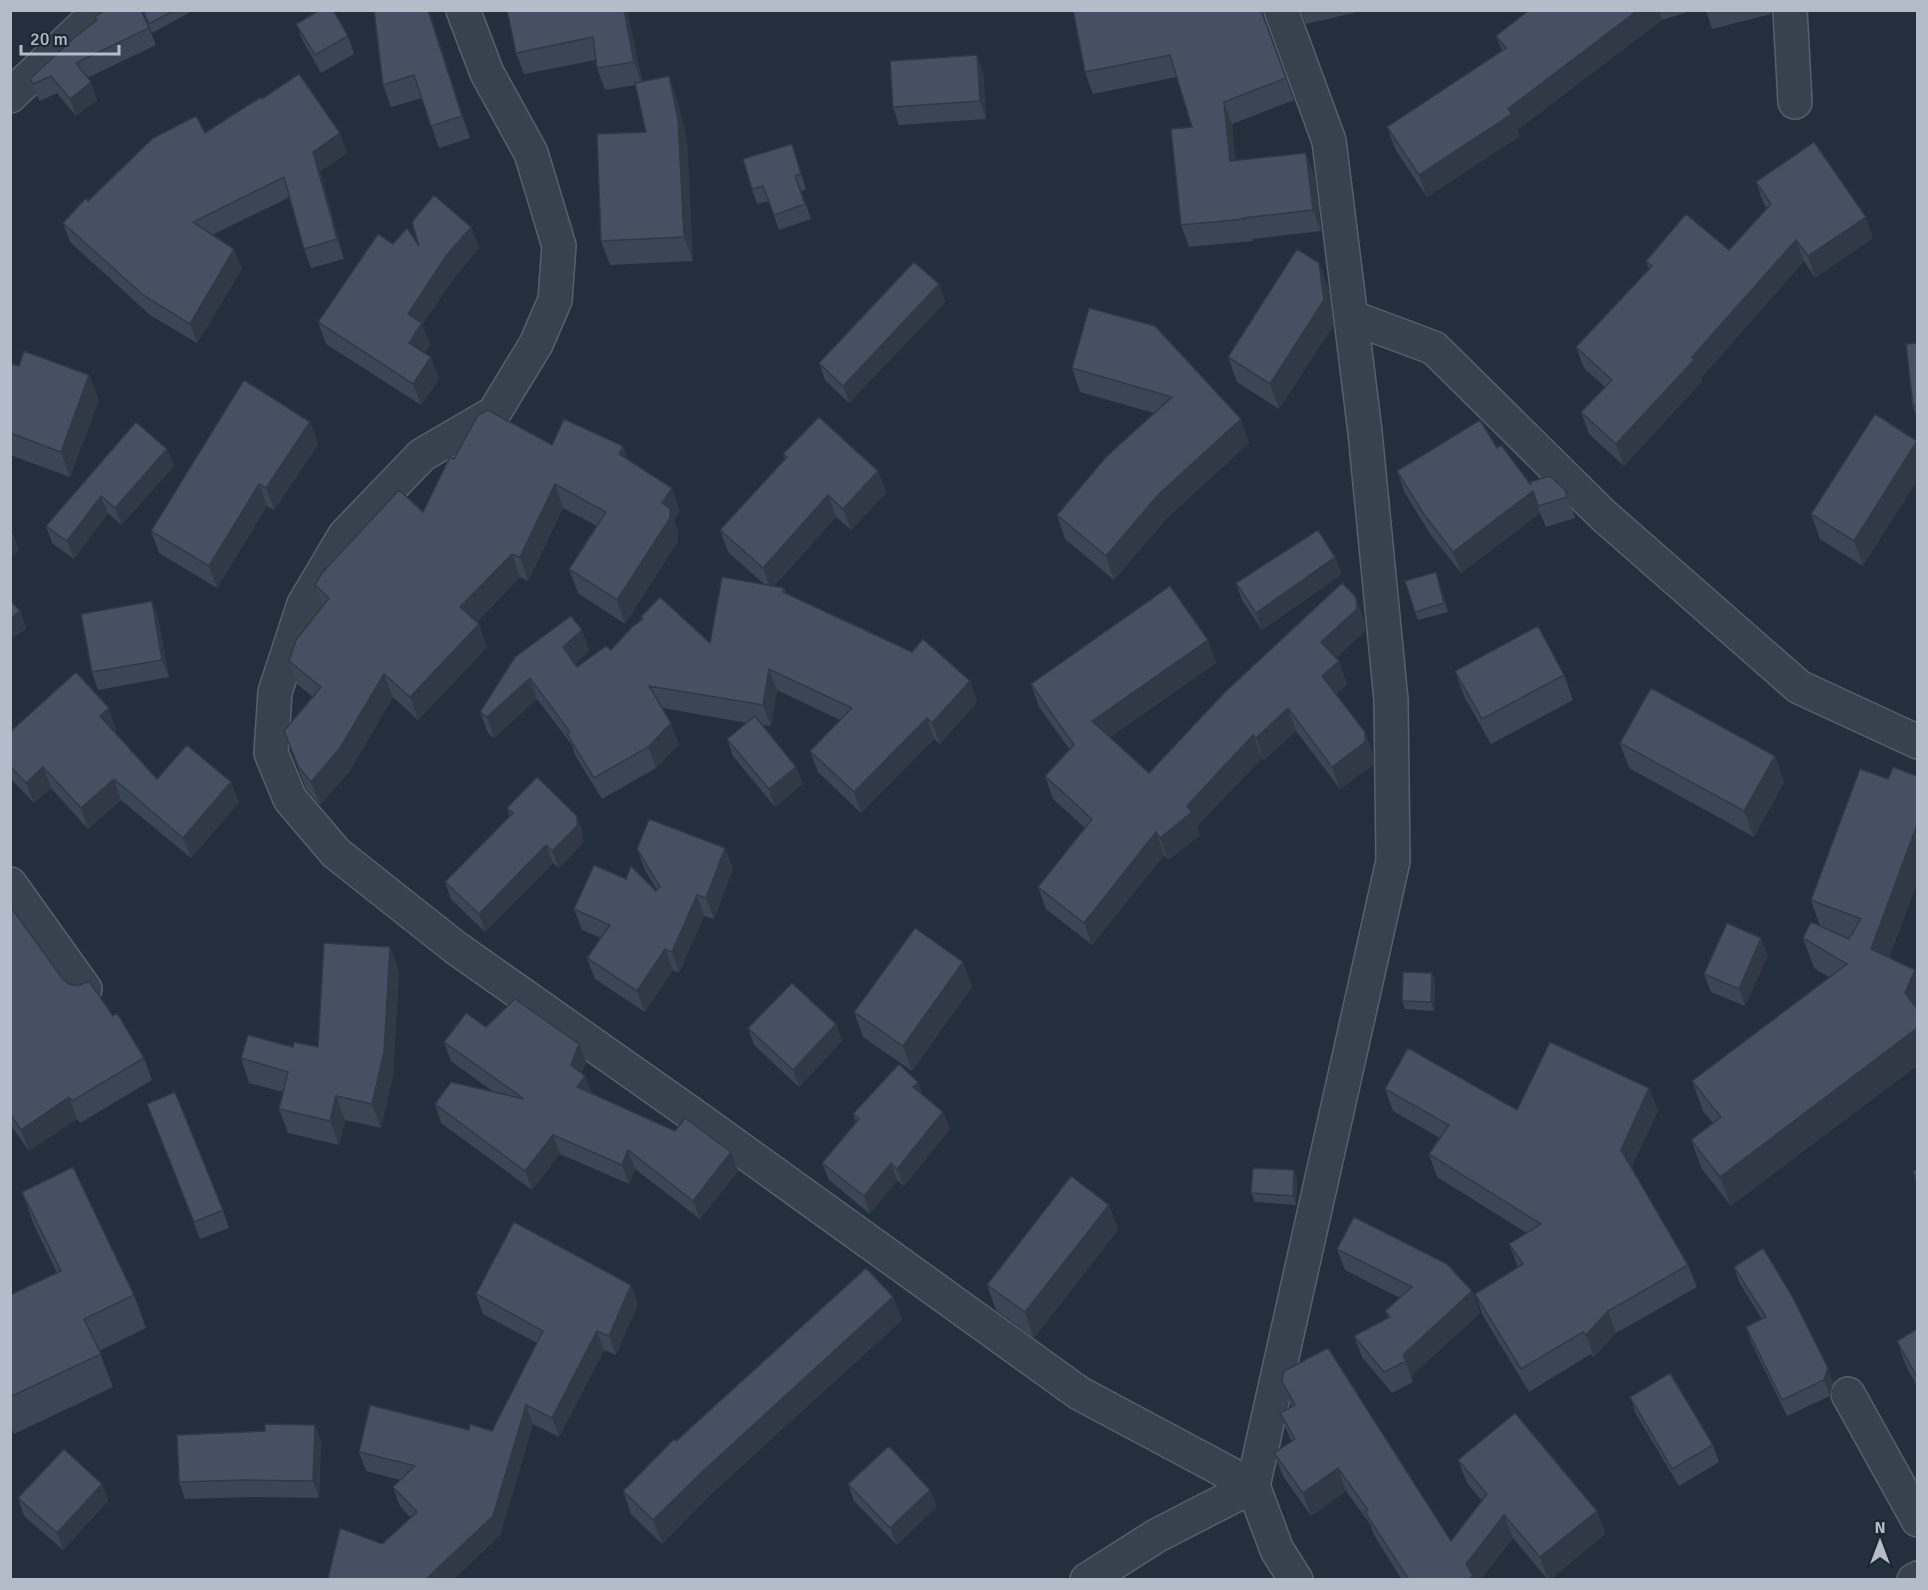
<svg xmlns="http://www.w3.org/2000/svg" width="1928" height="1590" viewBox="0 0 1928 1590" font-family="Signika,sans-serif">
  <rect width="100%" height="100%" fill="#242f3e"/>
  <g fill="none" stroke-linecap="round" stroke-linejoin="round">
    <g stroke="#565f6c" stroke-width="36">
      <path id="minor" d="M463 10 487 73 531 153 559 246 555 300 536 344 494 413 422 455 345 535 304 604 275 692 271 753 290 799 336 853 456 948 693 1115 1079 1393 1253 1486
        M1281 10 1329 141 1365 432 1391 700 1393 861 1253 1486 1277 1550 1296 1580
        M1790 10 1795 102
        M10 96 100 10
        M1351 317 1434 348 1603 515 1799 687 1918 742
        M10 884 85 989
        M1848 1394 1918 1520
        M1087 1580 1156 1536 1253 1486
        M1914 1580 1918 1578"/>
    </g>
    <use href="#minor" stroke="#38414e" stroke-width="33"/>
  </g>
  <path fill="#3b4654" d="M142 10H194L152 33Z
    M374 10H429L470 138 439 148 422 98 391 107 383 85Z
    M507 10H627L642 81 669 76 677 100 687 142 693 261 610 265 601 241 646 132 636 85 605 90 597 68 596 60 524 74 516 53Z
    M1301 10H1366L1306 24Z
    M1529 10H1694L1662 20 1517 130 1520 136 1427 197 1395 149 1387 127 1502 51 1496 36Z
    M1706 10H1772L1771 14 1712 29Z
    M1263 16 1294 100 1232 124 1235 160 1306 153 1314 175 1321 231 1252 239 1253 241 1189 247 1181 225 1192 127 1177 77 1093 94 1085 72Z
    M296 24 348 36 354 54 321 73 303 41Z
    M149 28 156 45 87 78 97 100 76 116 57 93 40 101 37 96 30 79Z
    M983 73 986 119 899 125 893 107Z
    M262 99 347 153 320 171 344 259 311 268 304 249 290 197 212 235 242 269 197 343 150 315 70 242 63 223 88 201Z
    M797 159 806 189 801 191 811 219 779 230 769 201 757 204 752 189Z
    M1756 182 1873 238 1815 278 1804 261 1701 378 1702 381 1624 466 1589 434 1581 412 1605 387 1584 368 1576 347 1649 269 1646 261 1729 250 1767 208 1764 204Z
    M471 227 479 248 454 278 422 325 430 345 424 353 439 379 421 405 326 344 318 322 393 244 419 246Z
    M1319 263 1328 288 1333 326 1279 409 1237 382 1228 357Z
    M939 284 945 302 849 403 825 380 819 363Z
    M1089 308 1249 443 1167 518 1114 580 1065 539 1057 515 1154 413 1080 392 1072 368Z
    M1917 343V418L1913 406Z
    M10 363 19 366 89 375 99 400 70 477 10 455Z
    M1875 414 1863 566 1820 539 1811 514Z
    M310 422 318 444 274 510 267 506 217 588 159 553 151 531Z
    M552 445 628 459 680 511 674 520 678 531V541L625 624 578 593 569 569 597 526 563 508 528 581 520 577 477 622 487 647 418 720 393 697 349 772 320 805 306 789 284 731 313 697 297 684 289 661 323 607 315 585 423 512 454 459Z
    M1497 448 1531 485 1565 490 1575 518 1546 527 1540 513 1461 573 1430 534 1405 493 1397 471Z
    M167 449 174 466 121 525 108 513 74 559 52 543 46 526Z
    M783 454 878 471 886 493 851 530 836 517 774 586 784 588 786 594 970 681 977 702 940 744 934 739 861 813 818 772 810 751 840 720 777 690 771 726 762 725 803 784 775 807 733 756 727 739 747 723 663 708 679 744 656 768 602 799 575 755 572 745 537 699 494 738 488 733 480 712 582 630 589 651 575 664 577 667 611 650 642 620 641 617 710 643 765 585 728 552 720 530 785 459Z
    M1335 557 1342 574 1262 630 1242 600 1236 583Z
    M1436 572 1448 612 1418 620 1415 612Z
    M152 601 158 618 169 677 98 690 92 672Z
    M1364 620 1365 631 1336 658 1347 684 1336 694 1365 732 1373 754V765L1340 789 1296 731 1264 760 1262 758 1197 826 1200 835 1168 860 1164 855 1092 945 1046 909 1038 887 1085 828 1053 799 1045 776 1070 750 1039 707 1031 684 1208 640 1216 663 1110 737 1149 773Z
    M1455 671 1564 675 1573 700 1491 744 1464 696Z
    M116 729 113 731 157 779 231 782 239 802 191 858 121 800 88 829 51 788 34 803 10 778V732Z
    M1620 743 1775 756 1784 782 1754 837 1629 768Z
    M1917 776V883L1889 958 1731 1206 1702 1169 1691 1140 1713 1123 1703 1111 1692 1081 1829 977 1814 968 1803 938 1820 926 1811 900 1888 779Z
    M507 808 577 816 583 833V843L559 868 553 863 485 932 451 899 445 882 510 816Z
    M725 848 733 869 714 919 704 916 679 973 673 970 645 1012 595 979 587 958 601 938 582 930 574 909 626 879 656 891 657 890 645 870 637 849Z
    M10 906 62 978 113 1016 144 1058 152 1080 80 1123 77 1119 29 1151 10 1124Z
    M390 947 399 971 393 1076 381 1128 345 1120 339 1145 288 1133 279 1109 283 1092 249 1083 241 1058 293 1047H318Z
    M1768 955 1745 1006 1711 992 1704 974Z
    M963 962 972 987 912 1071 863 1037 854 1012Z
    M1432 973 1435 981 1434 1011 1405 1009 1402 1001Z
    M836 1024 842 1041 799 1087 754 1045 748 1028Z
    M486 1027 579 1044 586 1062 582 1073 585 1076 592 1094 675 1131 731 1152 738 1171 700 1219 635 1169 629 1184 560 1154 532 1190 441 1123 435 1104 495 1093 451 1061 444 1042Z
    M1649 1088 1658 1111 1631 1168 1688 1265 1697 1287 1616 1333 1594 1357 1591 1354 1529 1392 1483 1316 1475 1294 1518 1267 1509 1244 1527 1233 1437 1177 1429 1154 1440 1138 1393 1111 1385 1089 1517 1110Z
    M923 1095 943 1112 950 1129 904 1186 897 1180 870 1214 829 1180 822 1163 856 1122 853 1114Z
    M147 1104 223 1210 229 1228 200 1239Z
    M1917 1169V1185L1913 1172Z
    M1294 1170 1297 1179 1296 1205 1255 1202 1251 1193Z
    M22 1192 134 1295 146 1328 99 1351 113 1387 14 1434 10 1427V1295L57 1273 34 1225Z
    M1109 1205 1118 1230 1034 1338 996 1310 987 1285Z
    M1337 1249 1472 1291 1480 1313 1411 1376 1413 1382 1392 1393 1362 1357 1354 1336 1388 1318 1385 1311 1400 1298 1345 1270Z
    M1734 1267 1828 1368 1833 1383 1830 1396 1787 1416 1751 1342 1746 1327 1762 1319 1739 1282Z
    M631 1285 638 1304 616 1355 604 1350 559 1437 533 1424 500 1535 453 1580H328V1578L382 1544 411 1518 400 1506 393 1487 400 1480 366 1471 359 1452 469 1430 492 1431 537 1343 483 1314 476 1294Z
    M893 1297 902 1320 710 1495 662 1544 631 1514 623 1491Z
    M1917 1329V1386L1906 1366 1897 1341Z
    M1282 1381 1451 1541 1482 1501 1467 1483 1458 1460 1597 1511 1605 1534 1550 1580H1548L1513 1538 1480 1580H1402L1374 1535 1370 1524 1346 1491 1311 1516 1283 1476 1274 1453 1292 1441 1289 1436 1280 1413 1292 1407Z
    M1630 1397 1713 1445 1719 1462 1679 1486 1636 1414Z
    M315 1425 321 1442 319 1498 250 1497 185 1499 179 1482 265 1431Z
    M102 1484 108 1501 63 1550 24 1516 18 1498Z
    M848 1484 930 1490 937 1507 897 1545 854 1501Z"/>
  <path fill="#303945" d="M428 10H429L470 138 462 116Z
    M624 10H627L642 84 634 62Z
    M1638 10H1659L1662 20 1517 130 1520 136 1427 197 1419 175Z
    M977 55 983 73 986 119 980 101Z
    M669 76 677 100 687 142 693 261 684 237Z
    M91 82 97 100 76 116 70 99Z
    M1224 102 1232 124 1238 183 1230 161Z
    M340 133 347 153 320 171 344 259 337 239 313 152Z
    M792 144 797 159 806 189 801 174Z
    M1306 153 1314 175 1321 231 1313 210Z
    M1866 217 1873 238 1815 278 1808 256Z
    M471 227 479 248 454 278 422 325 430 345 417 365 409 343 408 314 446 256Z
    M1796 240 1804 261 1701 378 1702 381 1624 466 1616 444Z
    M234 249 242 269 197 343 190 324Z
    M1319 263 1328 288 1333 326 1279 409 1270 384Z
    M939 284 945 302 849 403 843 386Z
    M431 357 439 379 421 405 413 384Z
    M89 375 99 400 70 477 61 452Z
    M1241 419 1249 443 1167 518 1114 580 1106 556 1159 494Z
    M310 422 318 444 274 510 266 488Z
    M1917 441V481L1863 566 1854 541Z
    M623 446 631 469 619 454Z
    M167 449 174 466 121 525 115 508Z
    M878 471 886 493 851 530 843 509Z
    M259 484 267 506 217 588 209 566Z
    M555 484 563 508 528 581 520 557Z
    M672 488 680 511 674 520 678 531V541L625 624 617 600 662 503Z
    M1533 491 1540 513 1461 573 1453 552Z
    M828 495 836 517 771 589 763 568Z
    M101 496 108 513 74 559 67 541Z
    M13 533 19 550 10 558V535Z
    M512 554 520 577 469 630 460 607Z
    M1335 557 1342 574 1262 630 1256 613Z
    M1356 597 1364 620 1365 631 1329 665 1321 642Z
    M152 601 158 618 169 677 162 660Z
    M20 611 27 628 10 641V619Z
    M479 624 487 647 418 720 410 697Z
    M582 630 589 651 571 668 563 647Z
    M1208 640 1216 663 1101 743 1092 721Z
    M1339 661 1347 684 1331 699 1322 676Z
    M769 669 777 690 771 726 763 705Z
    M384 674 393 697 349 772 320 805 311 782Z
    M530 678 537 699 494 738 487 717Z
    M970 681 977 702 940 744 932 723Z
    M109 708 116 729 107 737 100 716Z
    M1288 708 1296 731 1264 760 1256 738Z
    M927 718 934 739 861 813 854 792Z
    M671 723 679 744 656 768 648 747Z
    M1365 732 1373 754V765L1340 789 1332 767Z
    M1253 735 1262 758 1197 826 1200 835 1168 860 1160 838 1187 806Z
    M1775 756 1784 782 1754 837 1744 811Z
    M43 767 51 788 34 803 26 783Z
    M796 767 803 784 775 807 769 789Z
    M114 779 121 800 88 829 81 808Z
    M231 782 239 802 191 858 183 838Z
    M577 816 583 833V843L559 868 552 851Z
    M1917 825V883L1881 979 1871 949Z
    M1156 832 1164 855 1092 945 1084 923Z
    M546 845 553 863 485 932 479 914Z
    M725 848 733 869 714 919 706 898Z
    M697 895 704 916 679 973 672 952Z
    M1761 938 1768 955 1745 1006 1739 989Z
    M390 947 399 971 393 1076 381 1128 372 1104Z
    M665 949 673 970 645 1012 637 991Z
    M963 962 972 987 912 1071 903 1046Z
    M1915 970 1917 976V1018L1905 993Z
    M1432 973 1435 981 1434 1011 1431 1002Z
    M836 1024 842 1041 799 1087 793 1070Z
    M1917 1028V1066L1731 1206 1720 1177Z
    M579 1044 586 1062 578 1084 571 1065Z
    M585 1076 592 1095 577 1087Z
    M918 1082 924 1099 913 1087Z
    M1649 1088 1658 1111 1629 1172 1621 1150Z
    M336 1096 345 1120 339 1145 330 1121Z
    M69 1097 77 1119 29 1151 21 1130Z
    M943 1112 950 1129 904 1186 897 1169Z
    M553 1135 560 1154 532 1190 525 1171Z
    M628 1150 635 1169 629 1184 622 1165Z
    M731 1152 738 1171 700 1219 693 1201Z
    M891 1163 897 1180 870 1214 864 1196Z
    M1294 1170 1297 1179 1296 1205 1293 1196Z
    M1109 1205 1118 1230 1034 1338 1025 1312Z
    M631 1285 638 1304 616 1355 609 1336Z
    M1472 1291 1480 1313 1411 1376 1403 1355Z
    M893 1297 902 1320 710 1495 662 1544 653 1520 702 1472Z
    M1608 1311 1616 1333 1594 1357 1586 1335Z
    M597 1331 604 1350 559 1437 552 1418Z
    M1828 1368 1833 1383 1830 1396 1824 1380Z
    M526 1405 533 1424 500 1535 453 1580H425Z
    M315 1425 321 1442 319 1498 313 1481Z
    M1338 1468 1346 1491 1311 1516 1303 1493Z
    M102 1484 108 1501 63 1550 57 1533Z
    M930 1490 937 1507 897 1545 890 1528Z
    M1597 1511 1605 1534 1550 1580H1548L1540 1557Z
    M1504 1515 1513 1538 1480 1580H1468L1466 1564Z"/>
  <path fill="#455162" stroke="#303945" stroke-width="1.5" d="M105 10H141L149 28 76 63 91 82 70 99 51 76 33 84 30 79 74 38 97 20 95 17 100 13Z
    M143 10H175L149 24Z
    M320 10H333L348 36 315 55 296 24Z
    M374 10H428L462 116 431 126 414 75 383 85Z
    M507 10H624L634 62 597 68 593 37 516 53Z
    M1073 10H1261L1286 78 1224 102 1230 161 1306 153 1313 210 1243 218 1245 219 1181 225 1171 129 1192 127 1170 55 1085 72Z
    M1529 10H1638L1508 109 1512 114 1419 175 1387 127 1506 48 1496 36Z
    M977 55 980 101 893 107 890 61Z
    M299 74 340 133 313 152 337 239 304 249 284 177 193 222 234 249 190 324 143 295 63 223 86 198 88 201 153 138 196 116 205 133 261 97 262 99Z
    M669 76 678 119 684 237 601 241 597 134 646 132 635 83Z
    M1814 142 1866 217 1808 256 1796 240 1692 357 1694 360 1616 444 1581 412 1612 380 1576 347 1652 266 1646 261 1686 214 1729 250 1771 204 1756 182Z
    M792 144 801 174 795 176 805 204 774 215 763 186 752 189 743 159Z
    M434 195 471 227 446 256 408 314 422 323 409 343 431 357 413 384 318 322 378 234 393 244 407 228 419 246 412 222Z
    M1297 249 1319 263 1324 300 1270 384 1228 357Z
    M914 262 939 284 843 386 819 363Z
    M1089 308 1155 326 1241 419 1159 494 1106 556 1057 515 1107 456 1172 397 1072 368Z
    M1917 343V406H1913L1906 344Z
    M24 351 89 375 61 452 10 433V363L19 366Z
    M244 380 310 422 266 488 259 484 209 566 151 531Z
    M488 410 552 445 564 419 623 446 619 454 672 488 662 503 670 508V518L617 600 569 569 606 512 555 484 520 557 512 554 460 607 479 624 410 697 384 674 340 748 311 782 298 766 284 731 321 687 289 661 296 640 329 598 315 585 322 573 399 490 423 512 450 457 454 459 478 415Z
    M1875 414 1917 441 1854 541 1811 514Z
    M819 417 878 471 843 509 828 495 763 568 720 530 787 457 783 454Z
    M1480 420 1497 448 1501 445 1531 485 1530 482 1550 476 1565 490 1567 497 1538 506 1533 491 1453 552 1423 513 1397 471Z
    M136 422 167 449 115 508 101 496 67 541 46 526Z
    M1318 530 1335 557 1256 613 1236 583Z
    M1436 572 1444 603 1415 612 1405 581Z
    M722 577 784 588 783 592 912 652 923 639 970 681 932 723 927 718 854 792 810 751 852 708 769 669 763 705 649 686 671 723 648 747 594 778 567 734 570 732 530 678 487 717 480 712 515 657 571 616 582 630 563 647 577 667 606 646 611 650 632 627 643 619 641 617 660 597 710 643Z
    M1342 583 1356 597 1357 609 1321 642 1339 661 1322 676 1365 732V742L1332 767 1288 708 1256 738 1253 735 1187 806 1192 812 1160 838 1156 832 1084 923 1038 887 1092 819 1045 776 1074 745 1031 684 1170 586 1208 640 1092 721 1149 773 1224 693Z
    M10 600 20 611 10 619Z
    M152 601 162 660 92 672 81 614Z
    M1538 626 1564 675 1482 719 1455 671Z
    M76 672 109 708 100 716 157 779 187 745 231 782 183 838 114 779 81 808 43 767 26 783 10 766V732Z
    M1651 688 1775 756 1744 811 1620 743Z
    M755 716 796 767 769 789 727 739Z
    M1893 767 1917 776V825L1871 949 1915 970 1905 993 1917 1009V1028L1720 1177 1691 1140 1721 1117 1692 1081 1847 964 1803 938 1811 922 1849 939 1861 919 1811 900 1860 769 1888 779Z
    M537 777 577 816V826L552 851 546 845 479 914 445 882 513 813 507 808Z
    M649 819 725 848 706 898 697 895 672 952 665 949 637 991 587 958 610 925 574 909 594 865 626 879 631 866 656 891 660 887 637 849Z
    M10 906 62 978 69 984 78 986 89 981 113 1016 117 1013 144 1058 72 1101 69 1097 21 1130 10 1114Z
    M1727 923 1761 938 1739 989 1704 974Z
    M915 928 963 962 903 1046 854 1012Z
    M324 943 390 947 384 1052 372 1104 336 1096 330 1121 279 1109 288 1072 241 1058 248 1035 293 1047 294 1042 318 1047Z
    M1403 972 1432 973 1431 1002 1402 1001Z
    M792 983 836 1024 793 1070 748 1028Z
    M515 999 579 1044 571 1065 585 1076 577 1087 675 1131 685 1118 731 1152 693 1201 628 1150 622 1165 553 1135 525 1171 435 1104 451 1082 524 1099 444 1042 466 1013 486 1027Z
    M1550 1042 1649 1088 1621 1150 1688 1265 1608 1311 1586 1335 1583 1332 1521 1369 1475 1294 1523 1264 1509 1244 1541 1224 1429 1154 1449 1125 1385 1089 1408 1048 1517 1110Z
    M899 1064 918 1082 913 1087 943 1112 897 1169 891 1163 864 1196 822 1163 859 1119 853 1114Z
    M175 1092 223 1210 194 1222 147 1104Z
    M73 1167 134 1295 84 1319 101 1354 10 1397V1295L61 1271 22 1192Z
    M1253 1168 1294 1170 1293 1196 1251 1193Z
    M1917 1169V1178L1913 1172Z
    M1071 1176 1109 1205 1025 1312 987 1285Z
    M1354 1217 1447 1264 1472 1291 1403 1355 1406 1361 1384 1372 1354 1336 1390 1317 1385 1311 1412 1287 1337 1249Z
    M514 1222 631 1285 609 1336 597 1331 552 1418 526 1405 493 1516 425 1580H331L328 1578 340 1528 382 1544 417 1512 393 1487 415 1466 359 1452 370 1405 469 1430 470 1424 492 1431 543 1331 476 1294Z
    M1763 1248 1792 1296 1828 1368 1824 1380 1782 1400 1746 1327 1766 1317 1734 1267Z
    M866 1268 893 1297 702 1472 653 1520 623 1491 674 1439 676 1441Z
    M1917 1329V1377L1897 1341Z
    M1328 1348 1451 1541 1487 1494 1458 1460 1515 1413 1597 1511 1540 1557 1504 1515 1466 1564 1473 1576 1468 1580H1409L1365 1512 1368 1510 1338 1468 1303 1493 1274 1453 1295 1439 1280 1413 1295 1405 1282 1381 1284 1371Z
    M1670 1373 1713 1445 1672 1469 1630 1397Z
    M265 1424 315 1425 313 1481 244 1480 179 1482 177 1435 265 1431Z
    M889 1446 930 1490 890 1528 848 1484Z
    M64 1449 102 1484 57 1533 18 1498Z"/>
  <rect width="1928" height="1590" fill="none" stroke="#b4bcc9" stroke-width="24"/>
  <g transform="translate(1880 1542)" stroke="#1d2633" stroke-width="4.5" paint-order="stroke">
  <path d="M0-4.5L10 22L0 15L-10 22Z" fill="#b4bcc9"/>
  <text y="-9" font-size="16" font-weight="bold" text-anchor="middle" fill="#b4bcc9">N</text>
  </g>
  <path d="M21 45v9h98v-9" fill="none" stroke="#b4bcc9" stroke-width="3"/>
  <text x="30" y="45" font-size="18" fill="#b4bcc9" stroke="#1d2633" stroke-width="4.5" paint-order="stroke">20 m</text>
</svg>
